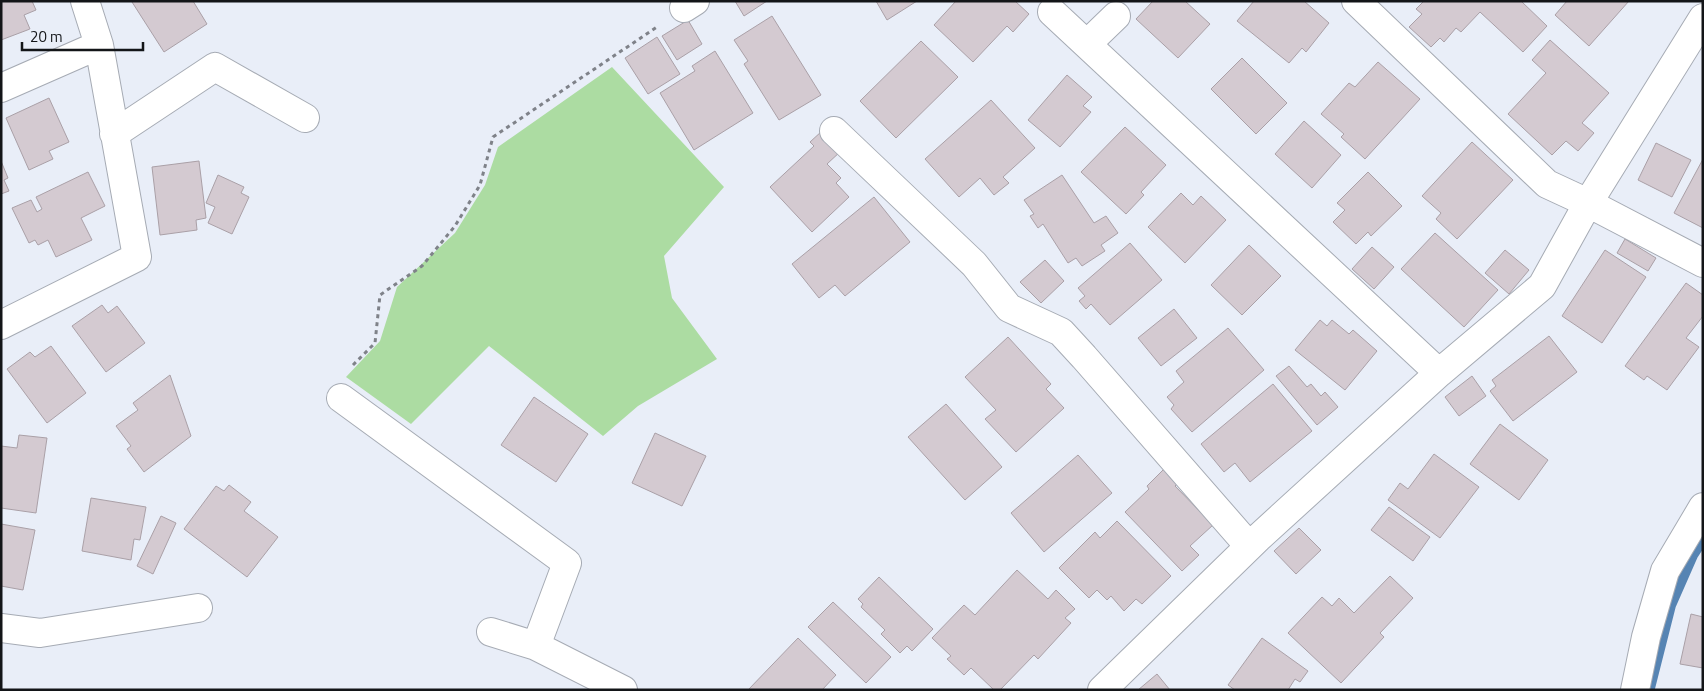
<svg xmlns="http://www.w3.org/2000/svg" width="1704" height="691" viewBox="0 0 1704 691" font-family="'Titillium Web',sans-serif">
  <rect width="100%" height="100%" fill="#e9eef8"/>
  <path fill="#acdca2" d="M612 67 724 187 664 256 672 298 717 359 638 406 603 436 489 346 411 424 346 377 380 341 397 287 455 233 485 185 498 147Z"/>
  <g fill="none" stroke-linecap="round" stroke-linejoin="round">
    <path stroke="#5684b3" stroke-width="12" d="M1649 688 1670 605 1692 555 1703 538"/>
  </g>
  <path fill="#d4cad1" stroke="#aaa0a7" d="M1 1H32L36 10 24 15 30 29 1 40Z
    M134 1H193L207 24 164 52 132 2Z
    M735 1H767L744 16Z
    M876 1H917L887 20Z
    M956 1H1015L1029 14 1013 32 1007 26 973 62 934 25Z
    M1153 1H1185L1210 24 1178 58 1136 19Z
    M1254 1H1304L1329 23 1306 52 1302 48 1289 63 1237 21Z
    M1424 1H1521L1547 26 1523 52 1480 12 1461 32 1456 28 1444 42 1440 38 1431 47 1409 27 1422 14 1416 9Z
    M1567 1H1629L1589 46 1555 15Z
    M772 16 821 95 779 120 744 64 748 61 734 40Z
    M688 20 702 44 677 60 662 36Z
    M657 37 680 74 648 94 625 58Z
    M1550 40 1609 93 1582 123 1594 133 1578 151 1566 141 1552 155 1508 114 1546 73 1532 60Z
    M921 41 958 77 896 138 860 101Z
    M715 51 753 113 694 150 660 93 695 71 692 66Z
    M1242 58 1287 103 1256 134 1211 89Z
    M1378 62 1420 99 1365 159 1341 137 1344 134 1321 114 1349 83 1355 87Z
    M1067 75 1092 97 1083 106 1091 112 1060 147 1028 120Z
    M49 98 69 142 49 151 53 159 29 170 6 118Z
    M991 100 1035 148 1003 177 1009 183 994 195 980 178 959 197 925 159Z
    M1304 121 1341 155 1312 188 1275 154Z
    M1125 127 1166 165 1141 192 1144 195 1126 214 1081 172Z
    M822 131 841 151 827 164 841 178 836 183 849 197 812 232 770 187 814 146 810 142Z
    M1472 142 1513 180 1457 239 1436 219 1441 213 1422 196Z
    M1656 143 1691 160 1672 197 1638 180Z
    M1703 159V228L1674 213Z
    M1 161 8 178 4 180 9 191 1 194Z
    M199 161 206 218 196 220 197 230 160 235 152 167Z
    M88 172 105 206 81 218 92 240 56 257 48 240 38 245 35 240 29 243 12 208 31 200 37 212 42 209 36 197Z
    M1368 172 1402 206 1371 236 1368 232 1356 244 1333 222 1345 210 1337 203Z
    M218 175 244 187 241 193 249 197 232 234 208 223 215 207 206 203Z
    M1062 175 1094 223 1106 216 1118 233 1101 245 1105 251 1082 266 1076 258 1068 263 1043 224 1038 228 1030 216 1034 214 1024 200Z
    M1181 193 1193 205 1201 196 1226 220 1185 263 1148 227Z
    M874 197 910 242 845 296 835 285 819 298 792 264Z
    M1435 233 1498 290 1464 327 1401 269Z
    M1625 239 1656 258 1648 271 1617 253Z
    M1130 243 1162 280 1110 325 1091 304 1086 309 1079 301 1085 296 1078 288Z
    M1249 245 1281 276 1242 315 1211 285Z
    M1372 247 1394 267 1374 289 1352 269Z
    M1505 250 1529 270 1509 294 1485 273Z
    M1605 250 1646 277 1602 343 1562 316Z
    M1045 260 1064 281 1041 303 1020 282Z
    M1686 283 1703 295V316L1686 338 1699 347 1667 390 1647 376 1644 380 1625 366Z
    M102 305 108 313 117 306 145 343 106 372 72 326Z
    M1174 309 1197 338 1161 366 1138 338Z
    M1320 320 1327 326 1332 320 1349 334 1353 330 1377 351 1345 390 1295 350Z
    M1228 328 1264 370 1192 432 1171 409 1174 405 1167 397 1184 382 1176 371Z
    M1549 336 1577 372 1513 421 1490 391 1496 386 1492 380Z
    M1008 337 1051 384 1046 389 1064 408 1016 452 985 419 996 410 965 377Z
    M51 346 86 393 47 423 7 369 30 352 35 357Z
    M1289 366 1307 387 1311 384 1321 396 1325 392 1338 407 1317 425 1276 376Z
    M170 375 191 436 144 472 127 449 131 446 116 426 138 410 133 403Z
    M1472 376 1486 396 1459 416 1445 397Z
    M1273 384 1312 431 1250 482 1235 463 1224 472 1201 444Z
    M534 397 588 434 556 482 501 445Z
    M946 404 1002 467 965 500 908 437Z
    M1500 424 1548 460 1519 500 1470 464Z
    M655 433 706 456 682 506 632 483Z
    M19 435 47 438 36 513 1 508V446L17 448Z
    M1434 454 1479 487 1440 538 1388 500 1400 483 1408 489Z
    M1078 455 1112 493 1044 552 1011 513Z
    M1166 467 1180 481 1175 486 1213 525 1190 546 1199 555 1182 571 1125 512 1149 489 1147 486Z
    M229 485 251 502 244 511 278 537 247 577 184 529 216 486 224 491Z
    M91 498 146 507 140 540 134 539 131 560 82 551Z
    M1389 507 1430 537 1413 561 1371 530Z
    M161 516 176 523 153 574 137 566Z
    M1117 521 1171 576 1142 604 1136 599 1124 611 1111 596 1107 600 1097 590 1089 598 1059 568 1095 532 1100 538Z
    M1 524 35 530 23 590 1 586Z
    M1299 528 1321 550 1296 574 1274 551Z
    M1017 570 1048 599 1056 590 1075 609 1065 618 1071 623 1038 659 1034 655 1000 690H994L971 668 964 675 947 659 951 656 932 638 964 605 975 615Z
    M1390 576 1413 598 1380 633 1384 637 1341 683 1288 633 1322 597 1332 606 1339 598 1354 613Z
    M879 577 933 629 912 651 907 646 900 653 881 634 885 630 861 607 863 604 858 599Z
    M833 602 891 657 866 683 808 627Z
    M1691 614 1703 617V668L1680 664Z
    M798 638 836 675 822 690H748Z
    M1262 638 1308 671 1300 682 1295 679 1288 690H1235L1228 685Z
    M1157 674 1170 690H1138Z"/>
  <g fill="none" stroke-linecap="round" stroke-linejoin="round">
    <g stroke="#a6abb4" stroke-width="30">
      <path id="street" d="M1356 1 1547 184 1588 203 1703 263
        M684 8 695 1
        M1052 12 1439 373
        M1087 44 1116 16
        M1 88 99 45 85 1
        M834 131 974 264 1009 308 1061 332 1084 357 1249 546
        M114 134 215 67 305 118
        M1 325 137 257 99 45
        M341 398 567 563 536 646 623 690
        M1 628 40 633 198 608
        M491 632 536 646
        M1102 690 1258 538 1439 373 1542 286 1588 203 1703 18
        M1635 690 1646 637 1665 571 1703 507"/>
    </g>
    <path stroke="#7f8289" stroke-width="3" stroke-dasharray="4 4" stroke-linecap="butt" d="M353 365 375 343 380 295 422 266 455 226 480 185 493 137 657 27"/>
    <use href="#street" stroke="#fff" stroke-width="28"/>
  </g>
  <rect width="1704" height="691" fill="none" stroke="#131518" stroke-width="5"/>
  <path d="M22 42v8h121v-8" fill="none" stroke="#131518" stroke-width="2.5"/>
  <text x="30" y="42" font-size="15" fill="#131518" stroke="#e9eef8" stroke-width="4" paint-order="stroke">20 m</text>
</svg>
